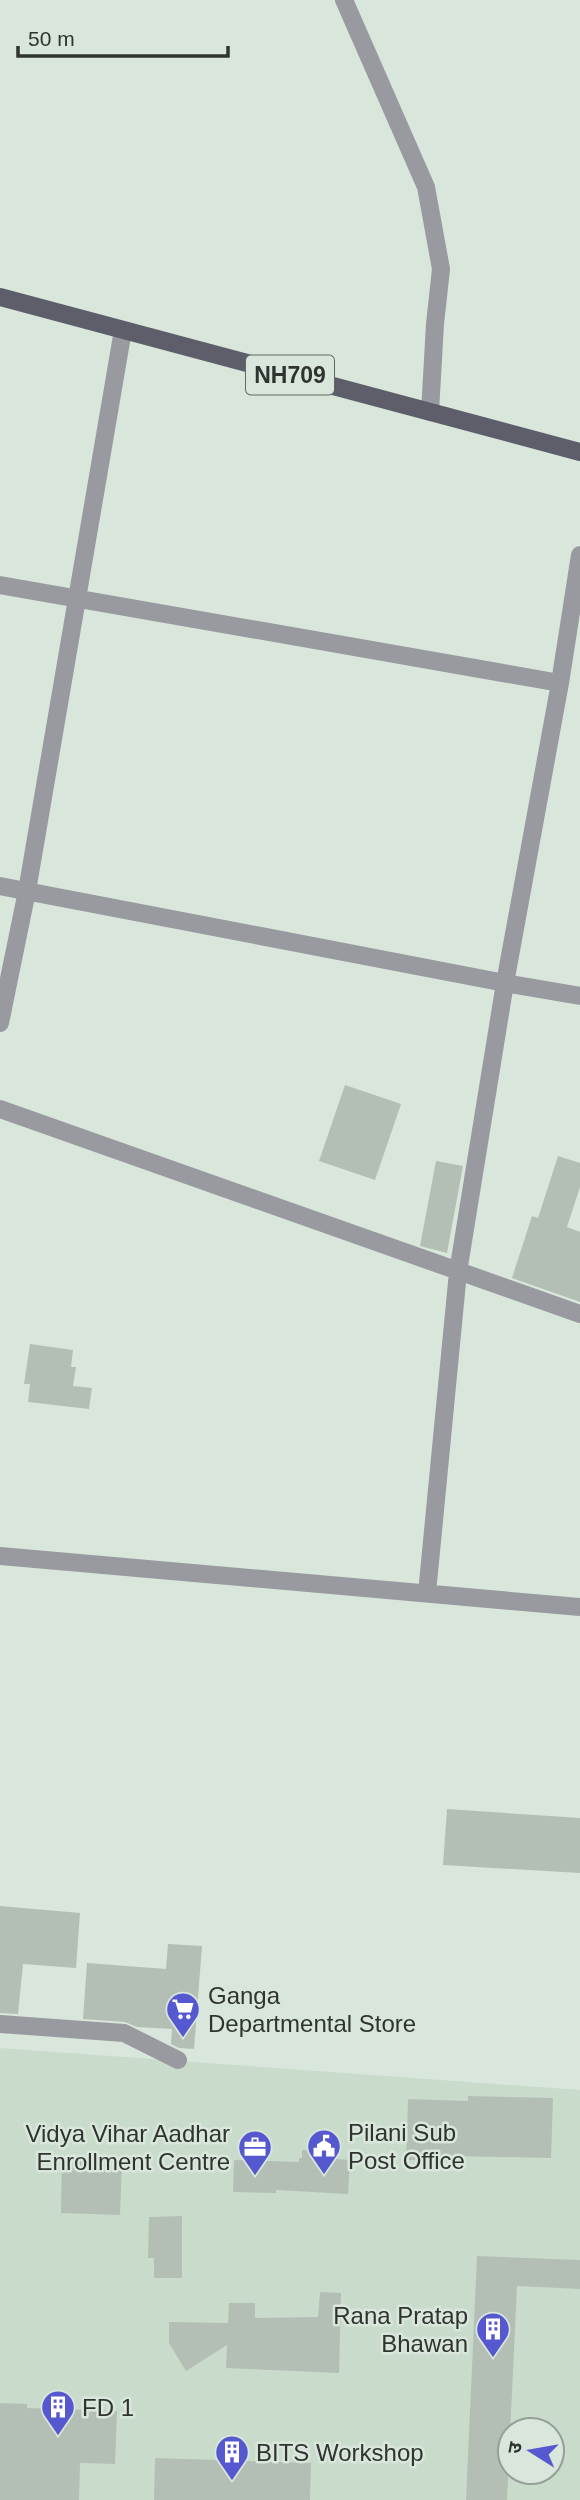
<svg xmlns="http://www.w3.org/2000/svg" width="580" height="2500" viewBox="0 0 580 2500" font-family="Helvetica,'Noto Sans Devanagari',sans-serif">
  <rect width="100%" height="100%" fill="#d9e6db"/>
  <path fill="#c9dccc" fill-rule="evenodd" d="M0 2048 580 2090V2500H0ZM510 2430H552V2472H510Z"/>
  <path fill="#b3bfb4" d="M345 1085 401 1104 375 1180 319 1161Z
    M558 1156 580 1163V1187L567 1227 580 1232V1302L512 1278 532 1216 538 1218Z
    M436 1161 463 1166 447 1253 420 1246Z
    M30 1344 73 1350 71 1367H76L73 1386 92 1388 89 1409 28 1402 30 1384H24Z
    M447 1809 580 1818V1873L443 1865Z
    M0 1906 80 1913 76 1968 23 1964 18 2014 0 2013Z
    M168 1944 202 1946 194 2049 179 2048 171 2044 172 2029 137 2027 125 2022 83 2019 87 1963 166 1969Z
    M468 2096 553 2098 551 2158 453 2156V2161L406 2160 408 2099 468 2101Z
    M302 2150 336 2151 335 2159 350 2160 348 2194 276 2190V2193L233 2192 234 2160 299 2162V2158H302Z
    M62 2159 122 2161 120 2215 61 2213Z
    M182 2216V2278H154V2258H148L149 2217Z
    M477 2256 580 2260V2289L517 2286 507 2500H466Z
    M320 2292 341 2293 339 2373 226 2368 227 2345 186 2371 169 2343V2322L228 2323 229 2303H255V2318L318 2317Z
    M0 2403 27 2404V2408L117 2411 115 2464 80 2463 79 2500H0Z
    M155 2458 311 2463 310 2500H154Z"/>
  <g fill="none" stroke-linecap="round" stroke-linejoin="round">
    <path stroke="#989aa0" stroke-width="18" d="M344 0 426 187 441 269 435 324 430 412
      M0 585 560 683
      M0 886 505 983 580 996
      M0 1023 27 891 123 330
      M0 1109 580 1314
      M0 1556 580 1607
      M427 1593 458 1272 505 983 560 683 580 555
      M0 2024 124 2033 178 2060"/>
    <path stroke="#5d5e69" stroke-width="18" d="M0 297 580 452"/>
  </g>
  <defs>
    <g id="supermarket-pin" transform="scale(1.75)"><path d="M0 17L-7.5 6A9.5 9.5 0 1 1 7.5 6Z" fill="#5658cf" stroke="#d9e6db"/><path d="M-6-5.5h2.5l.6 2H6L4.5 2H-2.5L-4.4-4H-6ZM-1.5 3.2a1.3 1.3 0 1 0 .1 0ZM3 3.2a1.3 1.3 0 1 0 .1 0Z" fill="#fff"/></g>
    <g id="civic-pin" transform="scale(1.75)"><path d="M0 17L-7.5 6A9.5 9.5 0 1 1 7.5 6Z" fill="#5658cf" stroke="#d9e6db"/><path d="M-.6-6.5H3V-4.5H.6V-3L4-1V1h2V6H-6V1h2V-1L-.6-3ZM-1.2 2.5V6h2.4V2.5Z" fill="#fff"/></g>
    <g id="office-pin" transform="scale(1.75)"><path d="M0 17L-7.5 6A9.5 9.5 0 1 1 7.5 6Z" fill="#5658cf" stroke="#d9e6db"/><path d="M-6-3h4V-5.5h4V-3h4V5H-6ZM-1-4.5V-3h2v-1.5ZM-6 0V1H6V0Z" fill="#fff"/></g>
    <g id="building-pin" transform="scale(1.75)"><path d="M0 17L-7.5 6A9.5 9.5 0 1 1 7.5 6Z" fill="#5658cf" stroke="#d9e6db"/><path d="M-4-6H4V6H1V3H-1V6H-4ZM-2.5-4.3h1.7v1.8h-1.7ZM.8-4.3h1.7v1.8H.8ZM-2.5-1h1.7V.8h-1.7ZM.8-1h1.7V.8H.8Z" fill="#fff"/></g>
  </defs>
  <g fill-rule="evenodd">
    <use href="#supermarket-pin" x="183" y="2009"/>
    <use href="#civic-pin" x="324" y="2146"/>
    <use href="#office-pin" x="255" y="2147"/>
    <use href="#building-pin" x="493" y="2329"/>
    <use href="#building-pin" x="58" y="2407"/>
    <use href="#building-pin" x="232" y="2452"/>
  </g>
  <g text-anchor="middle" dominant-baseline="central" stroke-width="5" stroke-linejoin="round" paint-order="stroke">
    <rect fill="#d9e6db" stroke="#626963" stroke-width="2" x="246" y="355.5" width="88" height="39" rx="5"/>
    <g font-size="23" font-weight="bold" fill="#2f3430">
      <text x="290" y="375">NH709</text>
    </g>
    <g font-size="24" fill="#2f3430" stroke="#d9e6db" text-anchor="start">
      <text x="208" y="1995">Ganga<tspan x="208" dy="28">Departmental Store</tspan></text>
      <text x="348" y="2132">Pilani Sub<tspan x="348" dy="28">Post Office</tspan></text>
      <text x="230" y="2133" text-anchor="end">Vidya Vihar Aadhar<tspan x="230" dy="28">Enrollment Centre</tspan></text>
      <text x="468" y="2315" text-anchor="end">Rana Pratap<tspan x="468" dy="28">Bhawan</tspan></text>
      <text x="82" y="2407">FD 1</text>
      <text x="256" y="2452">BITS Workshop</text>
    </g>
  </g>
  <g transform="translate(531 2451) rotate(281)"><circle r="33" fill="#d9e6db" stroke="#959f97" stroke-width="2"/>
  <path d="M0-5L12 26L0 18L-12 26Z" fill="#5658cf"/>
  <text y="-10" font-size="19" font-weight="bold" text-anchor="middle" fill="#2f3430">उ</text>
  </g>
  <path d="M18 46v10h210v-10" fill="none" stroke="#2f3430" stroke-width="3.5"/>
  <text x="28" y="46" font-size="21" fill="#2f3430" stroke="#d9e6db" stroke-width="5" paint-order="stroke">50 m</text>
</svg>
